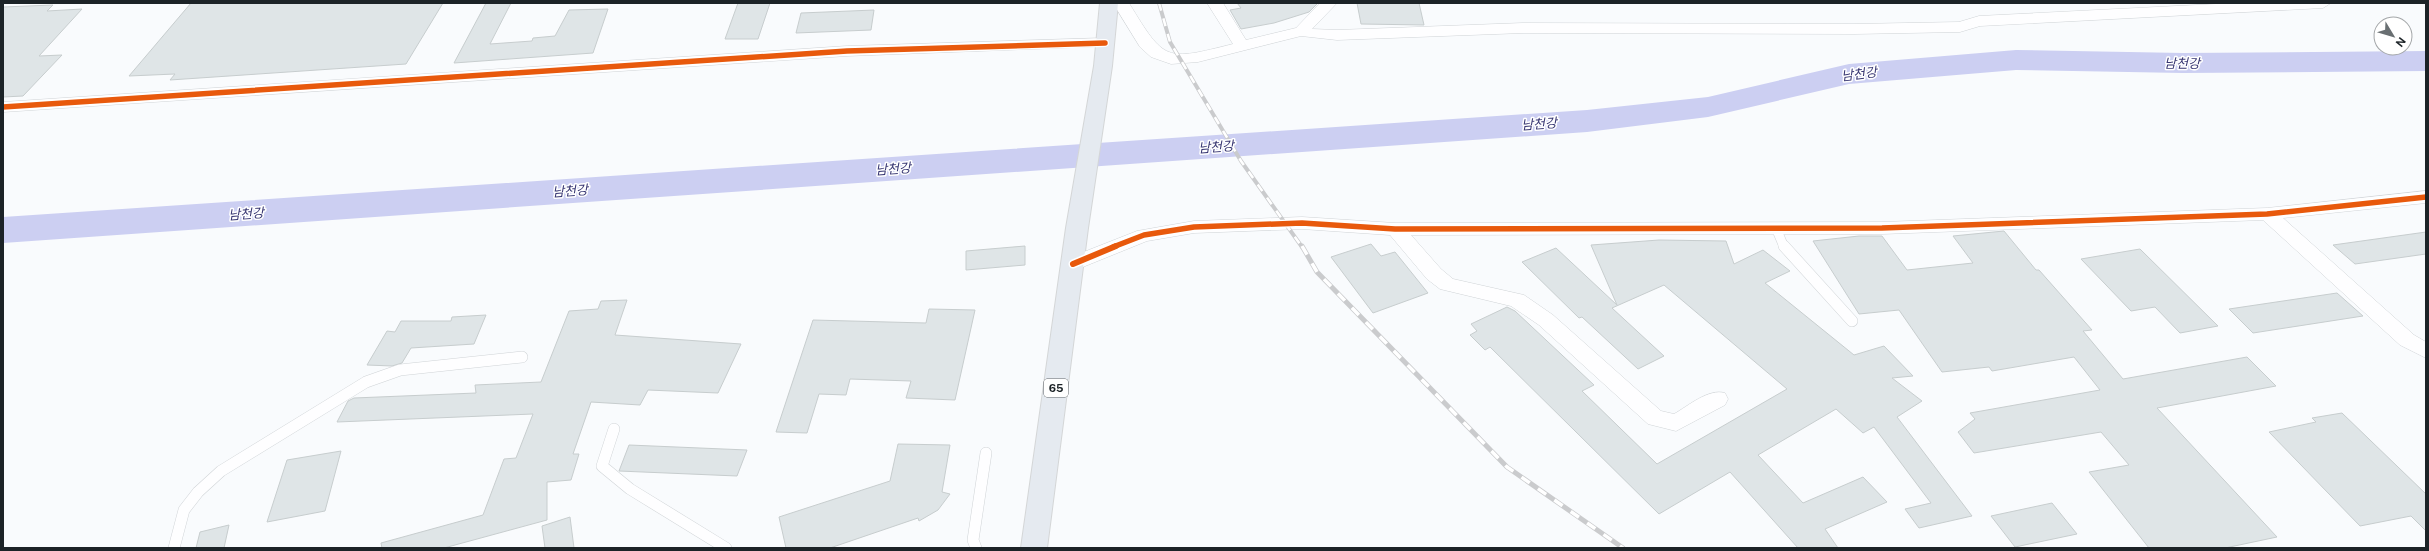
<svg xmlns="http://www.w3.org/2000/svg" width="2429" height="551" viewBox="0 0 2429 551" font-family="'Public Sans','Noto Sans KR',sans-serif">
  <rect width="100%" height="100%" fill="#f9fbfd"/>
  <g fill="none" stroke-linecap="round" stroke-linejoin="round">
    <path fill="#cccff2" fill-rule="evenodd" d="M2016 50 2183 53 2426 51V71L2183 73 2016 70 1849 84 1708 117 1587 132 3 243V217L1587 110 1708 97 1849 64Z"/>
  </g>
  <path fill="#dfe5e7" stroke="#c7cdce" d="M191 3H443L406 64 170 80 175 74 129 76Z
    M486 3H511L490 44 532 41 533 38 555 36 569 10 608 9 593 53 454 63Z
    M738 3H770L758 39H725Z
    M1237 3H1318L1309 12 1274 23 1241 29 1230 10 1241 8Z
    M1357 3H1419L1424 25 1361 24Z
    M53 5 47 11 82 9 39 56 62 55 23 96 3 97V7Z
    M874 10 871 30 796 33 801 13Z
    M2004 231 2036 270H2039L2092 330 2083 331 2123 379 2247 357 2276 386 2157 408 2277 537 2225 548H2149L2089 472 2129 465 2101 432 1974 453 1958 432 1975 419 1970 413 2100 390 2074 357 1992 371 1989 367 1942 372 1899 310 1859 314 1813 241 1859 236H1882L1907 270 1973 263 1953 236Z
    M2426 232V254L2355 264 2333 245Z
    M1659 240 1726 241 1734 264 1763 250 1790 271 1765 283 1854 355 1884 346 1913 376 1892 378 1922 401 1897 417 1972 516 1919 528 1905 509 1931 503 1874 427 1863 433 1836 409 1758 455 1803 503 1863 477 1887 502 1825 529 1838 548H1798L1730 472 1659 514 1490 347 1485 350 1470 335 1477 331 1471 324 1507 307 1515 311 1594 385 1582 391 1657 464 1787 389 1664 285 1612 308 1664 356 1638 369 1582 317 1579 318 1522 262 1556 248 1617 305 1591 245Z
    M1371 244 1381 256 1395 252 1428 293 1373 313 1331 257Z
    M1025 246V265L966 270V251Z
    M2140 249 2218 326 2180 333 2155 307 2131 311 2081 259Z
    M2337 293 2363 316 2253 333 2229 309Z
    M627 300 615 335 741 344 718 393 648 390 640 405 591 402 573 454H579L571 480 547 482V520L444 548H382L381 543 483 515 504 459 516 458 533 414 337 422 348 401 354 398 476 393 475 385 541 382 569 311 598 309 601 301Z
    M929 309 975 310 955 400 906 398 911 381 850 379 846 395 819 394 807 433 776 432 813 320 926 323Z
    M486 315 474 344 411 348 402 363 392 366 367 365 387 331 395 332 401 321H451L452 317Z
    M2342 413 2426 494V531L2411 516 2360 526 2269 432 2316 422 2312 418Z
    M898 444 950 445 942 492 950 494 938 510 919 521 918 518 830 548H786L779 517 890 481Z
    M629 445 747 450 737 476 619 471Z
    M341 451 325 511 267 522 287 460Z
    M2052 503 2077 534 2015 547 1991 516Z
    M570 517 574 548H545L542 526Z
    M229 525 224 548H196L200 532Z"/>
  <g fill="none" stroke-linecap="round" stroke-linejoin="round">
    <g stroke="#d0d4d7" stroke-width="10">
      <path id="service-far1" d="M1776 228 1784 247"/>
    </g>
    <g stroke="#d0d4d7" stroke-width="12">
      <path id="service" d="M1784 246 1852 321
        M614 429 602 466 630 489 726 548
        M174 548 184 510 198 492 221 471 366 382 400 370 522 357
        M976 548 973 540 986 453"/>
    </g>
    <g stroke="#d0d4d7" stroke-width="1">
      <path id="minor" d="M1113 3H1129C1165 62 1165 61 1233 44L1207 3H1223L1246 40 1296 28 1320 3H1337L1312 29 1337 30 1523 23 1854 24 1959 22 1979 16 2236 3H2331L2323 8 1980 26 1960 32 1854 34 1523 33 1337 40 1301 36 1198 62 1171 64 1151 57 1140 47Z
        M1105 38 1111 40 1113 43 1111 46 847 56 3 112V102L847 46Z
        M2426 191V203L2283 218 2414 335 2426 342V358L2400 345 2263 220 1882 234 1411 235 1441 269 1453 279 1524 295 1553 315 1661 411 1674 414C1688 406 1709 388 1725 393L1728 399 1725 405 1676 431 1648 424 1539 325 1511 306 1440 289 1427 279 1390 235 1302 229 1194 233 1147 241 1073 271 1066 269 1064 264 1066 259 1137 231 1194 221 1302 217 1395 223 1882 222 2267 208Z"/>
    </g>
    <g stroke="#d4d6d7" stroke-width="2">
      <path id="primary" d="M1100 3H1118L1112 66 1088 228 1047 548H1021L1066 228 1094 66Z"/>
    </g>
    <use href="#service-far1" stroke="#fefeff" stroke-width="9"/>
    <use href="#service" stroke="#fefeff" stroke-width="11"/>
    <use href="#minor" fill="#fefeff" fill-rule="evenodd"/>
    <use href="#primary" fill="#e5eaf0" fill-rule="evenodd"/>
    <g stroke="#cacbcd" stroke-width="4">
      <path id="rail-far1" d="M1159 3 1170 42 1241 161 1302 247"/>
    </g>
    <g stroke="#cacbcd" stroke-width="5">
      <path id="rail" d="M1302 246 1317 272 1507 467 1623 548"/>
    </g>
    <use href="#rail-far1" stroke="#fff" stroke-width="2.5" stroke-dasharray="8" stroke-linecap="butt"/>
    <use href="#rail" stroke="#fff" stroke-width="3.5" stroke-dasharray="10" stroke-linecap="butt"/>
    <g stroke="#fff" stroke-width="8">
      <path id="cycleway-far1" d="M3 107 847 51 1105 43
        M1113 247 1144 235 1194 227 1302 223 1395 229 1882 228 2267 214 2426 197"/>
    </g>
    <g stroke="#fff" stroke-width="9">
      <path id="cycleway" d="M1073 264 1116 246"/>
    </g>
    <use href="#cycleway-far1" stroke="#e8590c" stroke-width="5.5"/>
    <use href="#cycleway" stroke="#e8590c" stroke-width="6"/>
  </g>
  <g text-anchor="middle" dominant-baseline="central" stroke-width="3" stroke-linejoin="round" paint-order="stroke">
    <rect fill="#fff" stroke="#606568" stroke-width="1" x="1044" y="379" width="24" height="18" rx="3"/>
    <g font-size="11" font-weight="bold" fill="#1c2327">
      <text x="1056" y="388">65</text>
    </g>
    <g font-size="13" font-style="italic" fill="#373672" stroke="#fff">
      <text x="2182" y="63">남천강</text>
      <text transform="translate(1859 74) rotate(-7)">남천강</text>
      <text transform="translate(1539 124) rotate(-4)">남천강</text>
      <text transform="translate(1216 147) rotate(-4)">남천강</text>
      <text transform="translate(893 169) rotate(-4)">남천강</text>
      <text transform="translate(570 191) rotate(-4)">남천강</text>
      <text transform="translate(246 214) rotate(-4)">남천강</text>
    </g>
  </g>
  <rect width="2429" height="551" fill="none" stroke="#1c2327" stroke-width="8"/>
  <g transform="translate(2393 36) rotate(128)"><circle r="19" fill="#ffffff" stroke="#a4a7a9"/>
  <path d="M0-3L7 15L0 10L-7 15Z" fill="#696f72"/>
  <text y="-6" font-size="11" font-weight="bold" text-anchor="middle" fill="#1c2327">N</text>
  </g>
</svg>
